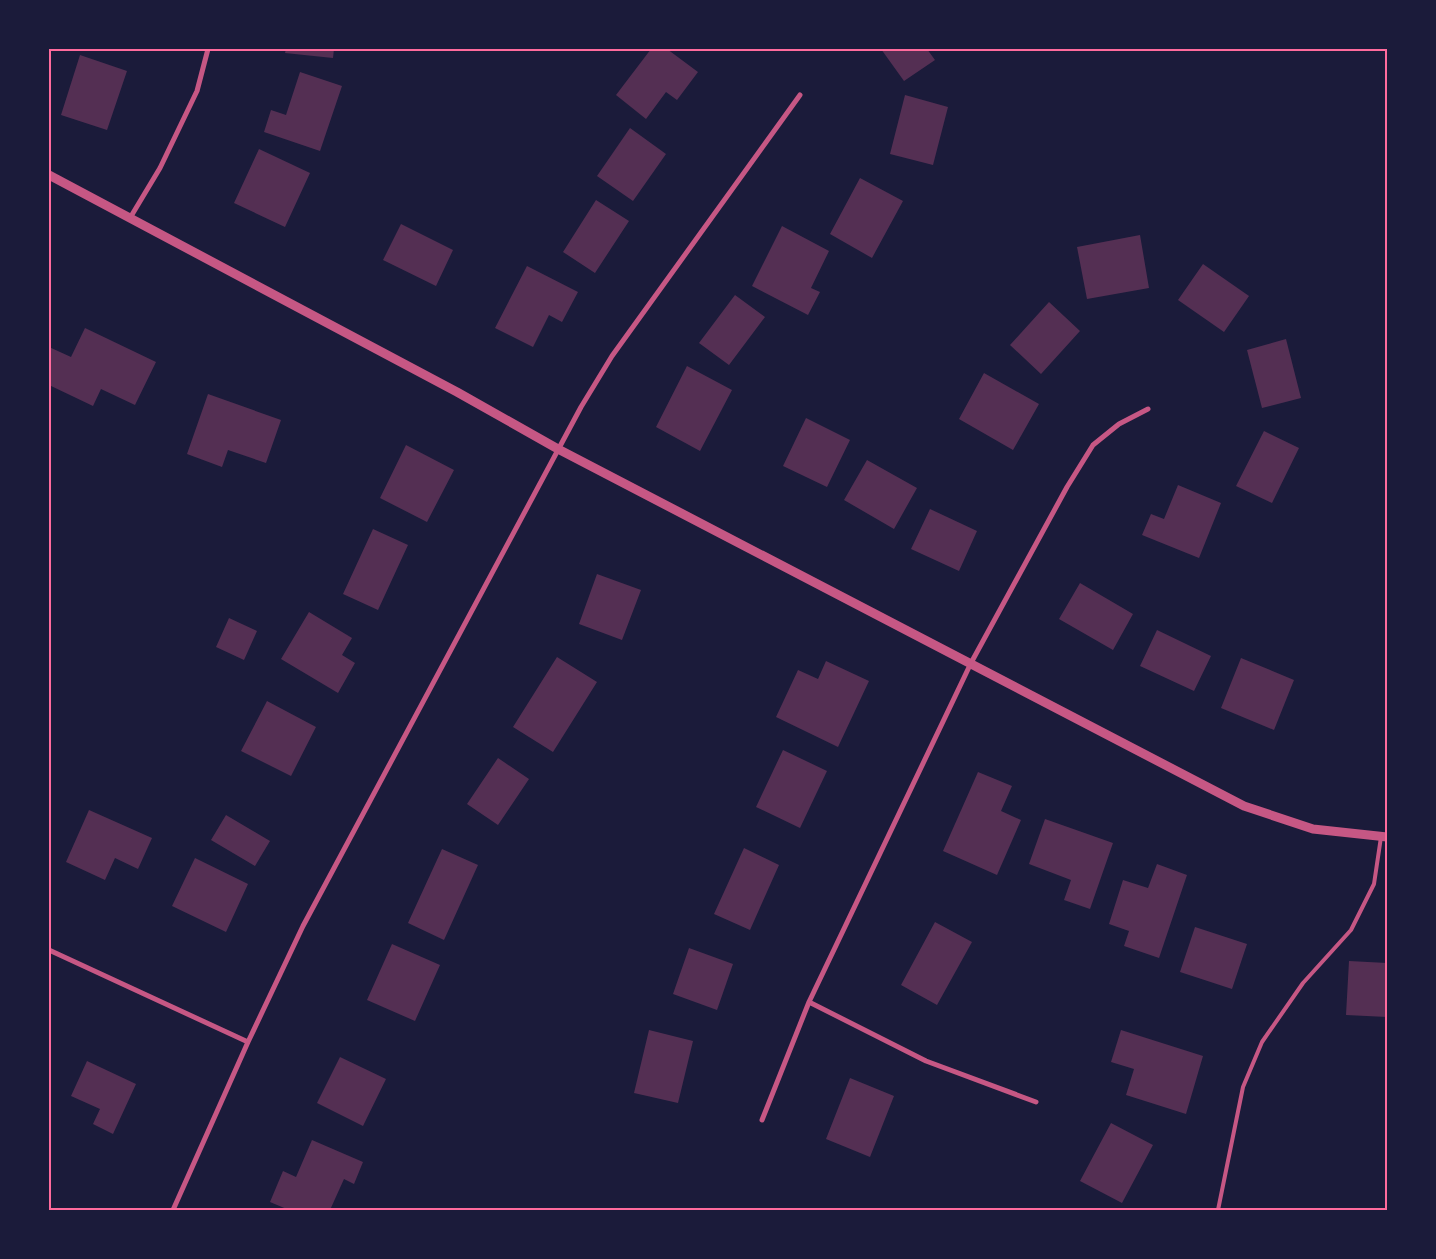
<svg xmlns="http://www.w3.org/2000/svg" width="1436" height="1259" viewBox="0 0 1436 1259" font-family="'Noto Sans',sans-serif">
  <rect width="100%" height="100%" fill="#1b1b3a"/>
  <path fill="#542f53" d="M286 49H334L333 58 285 53Z
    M651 49H667L698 72 677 100 666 92 646 119 616 95Z
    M881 49H927L935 60 904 81Z
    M80 55 127 71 107 130 61 115Z
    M300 72 342 86 320 151 264 132 271 110 286 115Z
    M905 95 948 107 933 165 890 154Z
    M630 128 666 154 633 201 597 176Z
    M259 149 310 173 285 227 234 203Z
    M860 178 903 201 872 258 830 234Z
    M596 200 629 221 595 273 563 252Z
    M401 224 453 250 436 286 383 260Z
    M782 226 829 251 811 288 820 292 808 315 752 286Z
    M1140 235 1149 288 1087 299 1077 247Z
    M1203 264 1249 296 1224 332 1178 300Z
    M527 266 578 292 562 322 549 315 533 347 495 328Z
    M735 295 765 317 729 365 699 343Z
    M1049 302 1080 331 1041 374 1010 345Z
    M85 328 156 362 135 405 101 389 93 406 49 385V347L71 357Z
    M1286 339 1301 398 1262 408 1247 350Z
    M687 366 732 390 700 451 656 427Z
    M984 373 1039 404 1013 450 959 419Z
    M208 394 281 420 266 463 228 450 222 467 187 454Z
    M806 418 850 440 827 487 783 466Z
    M1264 431 1299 448 1272 503 1236 486Z
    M406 445 454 470 427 522 380 498Z
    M867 460 917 488 894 529 844 500Z
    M1178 485 1221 503 1199 558 1142 535 1151 514 1164 519Z
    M930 509 977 531 959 571 911 549Z
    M373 529 408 545 378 610 343 594Z
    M597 574 641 590 622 640 579 624Z
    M1080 583 1133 614 1113 650 1059 619Z
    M309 612 352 638 342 655 355 663 338 693 281 659Z
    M229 618 257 631 244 660 216 647Z
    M1157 630 1211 656 1194 691 1140 666Z
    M557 657 597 682 553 752 513 727Z
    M1241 658 1294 680 1274 730 1221 708Z
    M826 661 869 681 838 747 776 717 798 670 818 679Z
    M267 701 316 727 291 776 241 751Z
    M783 750 827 771 800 828 756 807Z
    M498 758 529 779 498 825 467 804Z
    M978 772 1012 786 1001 811 1021 820 997 875 943 851Z
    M89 810 152 838 138 869 115 858 105 880 66 862Z
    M226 815 270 841 255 866 211 840Z
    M1045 819 1113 843 1090 909 1064 900 1071 880 1029 864Z
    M744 848 779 865 750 930 714 914Z
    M442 849 478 865 444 940 408 923Z
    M195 858 248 884 226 932 172 906Z
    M1157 864 1187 875 1159 958 1124 946 1129 931 1109 924 1123 880 1148 888Z
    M935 922 972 942 937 1005 901 985Z
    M1195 927 1247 944 1232 989 1180 972Z
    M392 944 440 965 415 1021 367 1000Z
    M689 948 733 964 717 1010 673 994Z
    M1349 961 1387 963V1017L1346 1015Z
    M649 1030 693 1041 678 1103 634 1093Z
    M1121 1030 1203 1056 1186 1114 1126 1095 1134 1069 1111 1062Z
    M340 1057 386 1079 363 1126 317 1103Z
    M87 1061 136 1084 113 1134 93 1124 100 1109 71 1096Z
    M850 1078 894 1096 870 1157 826 1139Z
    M1111 1123 1153 1145 1122 1203 1080 1181Z
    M312 1140 363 1162 354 1184 344 1179 330 1210H289L270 1202 283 1171 296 1177Z"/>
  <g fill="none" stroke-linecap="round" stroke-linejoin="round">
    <path stroke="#c65784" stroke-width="4" d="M1218 1210 1243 1087 1262 1042 1303 983 1351 930 1374 884 1381 837"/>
    <path stroke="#c65784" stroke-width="5" d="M130 218 160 168 197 91 208 49
      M49 950 248 1042
      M809 1002 926 1061 1036 1102
      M762 1120 809 1002 971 663 1067 487 1093 445 1119 424 1148 409
      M173 1210 248 1042 303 926 581 407 612 356 800 95"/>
    <path stroke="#c65784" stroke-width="9" d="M49 175 457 392 558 449 1244 806 1313 829 1387 837"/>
  </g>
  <rect width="1436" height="1259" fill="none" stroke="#1b1b3a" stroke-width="100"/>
  <rect x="50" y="50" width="1336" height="1159" fill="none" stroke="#ff6b9d" stroke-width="2"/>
</svg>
